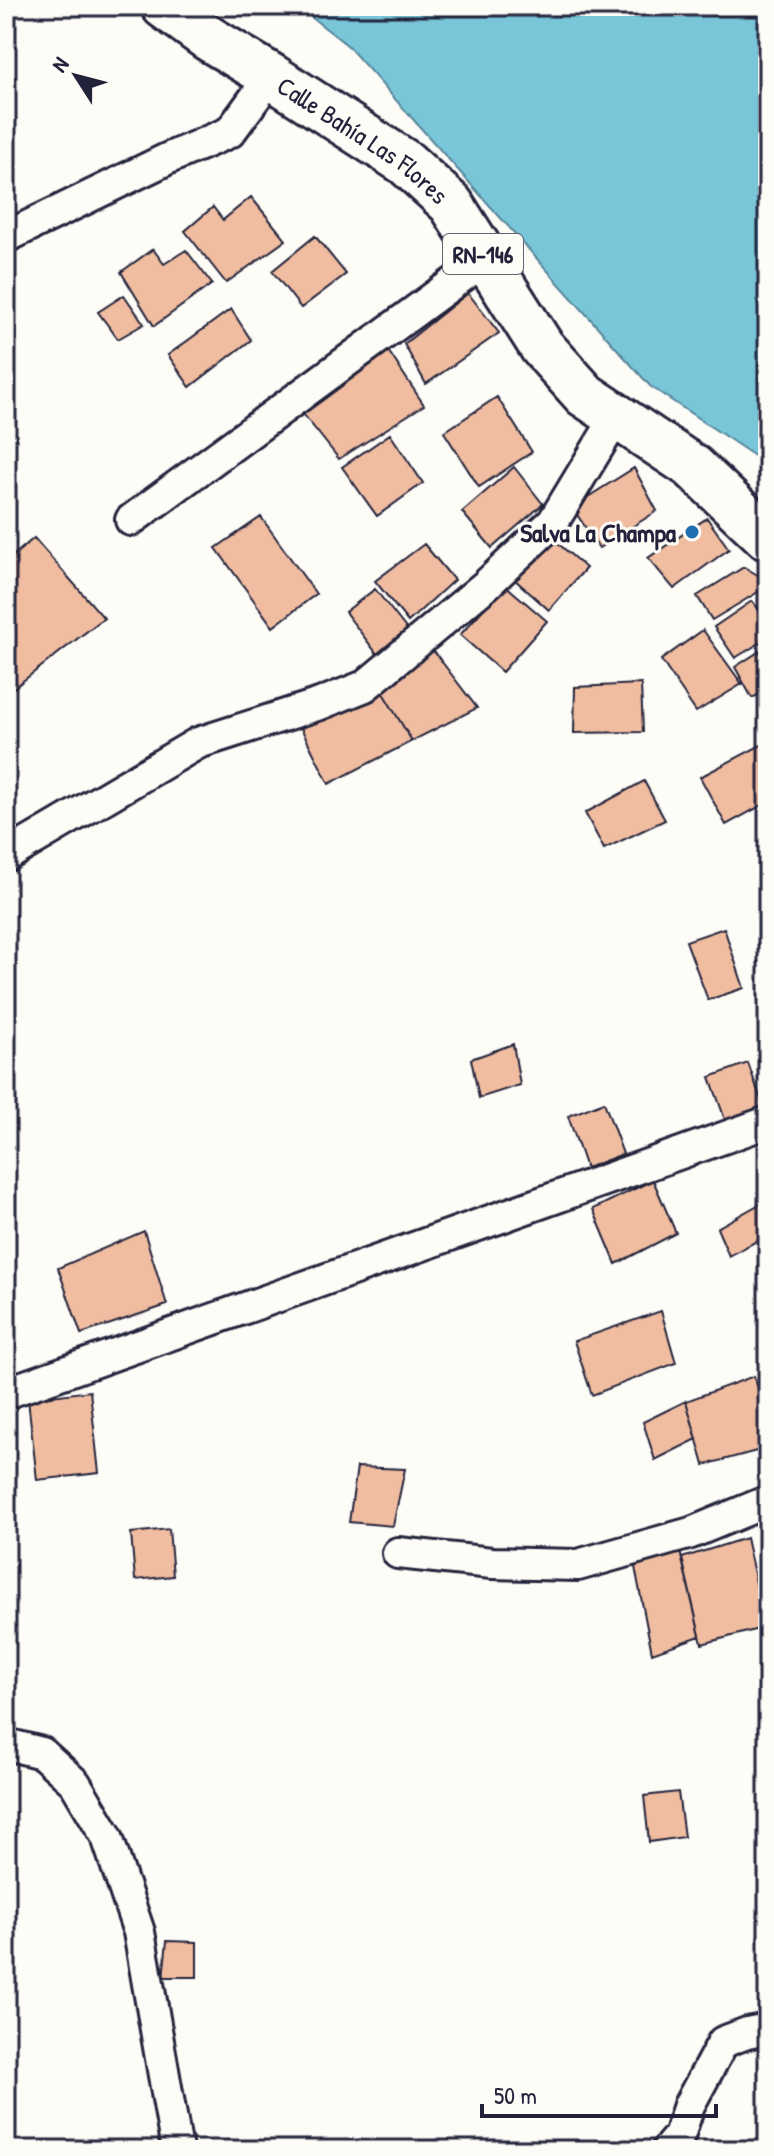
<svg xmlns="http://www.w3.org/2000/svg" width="774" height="2156" viewBox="0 0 774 2156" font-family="'Patrick Hand',sans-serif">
  <rect width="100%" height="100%" fill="#fdfcf7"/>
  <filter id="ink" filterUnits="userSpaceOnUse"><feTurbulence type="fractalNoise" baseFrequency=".0125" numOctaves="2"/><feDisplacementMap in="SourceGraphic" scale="16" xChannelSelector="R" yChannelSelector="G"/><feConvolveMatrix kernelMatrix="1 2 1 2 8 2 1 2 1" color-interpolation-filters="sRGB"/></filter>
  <g filter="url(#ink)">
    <path fill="#79c6d8" stroke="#568499" stroke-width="2" d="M297 6H768V465L650 386 347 45Z"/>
    <path fill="#f0bda1" stroke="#22223b" stroke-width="2" d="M251 197 286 240 226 283 185 231 213 207 223 220Z
      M315 236 346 274 301 308 272 271Z
      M153 249 164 264 186 250 212 284 154 326 121 272Z
      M468 293 499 333 426 384 404 344Z
      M124 295 144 324 118 339 98 312Z
      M231 309 251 340 190 387 168 355Z
      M387 349 424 405 339 459 300 410Z
      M497 397 532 452 479 487 444 432Z
      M390 434 423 483 377 516 342 467Z
      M514 467 543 504 492 548 462 512Z
      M634 468 657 511 599 548 572 507Z
      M261 517 316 594 273 627 216 548Z
      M707 518 729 549 674 589 648 558Z
      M34 538 104 618 6 694V562Z
      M552 538 586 568 549 610 514 579Z
      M424 544 454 580 408 622 375 581Z
      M744 567 768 581V586L712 620 697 596Z
      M505 585 547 621 502 672 460 635Z
      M375 589 412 636 381 659 345 612Z
      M752 601 768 620V638L735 658 714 627Z
      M703 630 742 684 696 712 661 660Z
      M429 645 477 708 412 741 380 688Z
      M760 651 768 666V690L752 698 735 667Z
      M641 684 643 732 574 733 575 687Z
      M380 688 412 741 329 784 301 728Z
      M763 744 768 754V802L726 825 700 777Z
      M644 781 665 820 604 849 585 813Z
      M724 928 744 988 708 1000 686 941Z
      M513 1044 520 1085 479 1098 471 1059Z
      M748 1063 765 1111 727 1125 710 1077Z
      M604 1102 623 1154 586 1168 568 1116Z
      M653 1180 676 1233 616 1264 593 1209Z
      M765 1201 768 1206V1235L729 1256 717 1228Z
      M144 1231 167 1305 81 1334 58 1268Z
      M661 1311 676 1363 592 1395 574 1341Z
      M754 1376 768 1418V1448L704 1465 686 1401Z
      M90 1391 99 1473 37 1480 28 1399Z
      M686 1401 697 1439 655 1460 643 1422Z
      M357 1467 405 1469 393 1526 349 1522Z
      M169 1529 173 1576 135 1580 131 1533Z
      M746 1538 766 1627 702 1644 682 1558Z
      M679 1547 700 1636 652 1653 634 1562Z
      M678 1792 684 1837 649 1842 644 1796Z
      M167 1941 197 1942V1977H163Z"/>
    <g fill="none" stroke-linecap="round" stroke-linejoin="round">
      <g stroke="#22223b" stroke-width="36">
        <path id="street" d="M6 237 169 158 230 132 271 76
          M131 520 486 259
          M6 856 198 743 320 704 365 686 486 585 553 522 617 416
          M6 1393 768 1122
          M398 1553 492 1563 578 1565 691 1533 768 1501
          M6 1744 42 1753 75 1783 107 1837 139 1932 177 2150
          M667 2150 679 2136 689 2105 723 2042 747 2033 768 2029"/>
      </g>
      <g stroke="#22223b" stroke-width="50">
        <g id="primary">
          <path id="s1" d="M164 6 208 38 271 76 406 163 451 204 542 347 585 395 693 467 768 538"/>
        </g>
      </g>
      <use href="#street" stroke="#fdfcf7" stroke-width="30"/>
      <use href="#primary" stroke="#fdfcf7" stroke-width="44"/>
    </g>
  </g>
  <circle fill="#1f6fb2" stroke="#fdfcf7" stroke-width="3" cx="692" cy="532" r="8"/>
  <g text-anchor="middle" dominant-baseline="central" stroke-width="6" stroke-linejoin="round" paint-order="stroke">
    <rect fill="#fdfcf7" stroke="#646373" stroke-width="2" x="443" y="234" width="80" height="40" rx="6"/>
    <g font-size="24" font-weight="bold" fill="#22223b">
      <text x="483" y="254">RN-146</text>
    </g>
    <g font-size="26" fill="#22223b" stroke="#fdfcf7">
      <text stroke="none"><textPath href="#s1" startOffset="240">Calle Bahía Las Flores</textPath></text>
    </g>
    <g font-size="26" font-weight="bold" fill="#22223b" stroke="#fdfcf7" text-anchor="end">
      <text x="676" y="532">Salva La Champa</text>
    </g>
  </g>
  <rect width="774" height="2156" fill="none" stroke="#fdfcf7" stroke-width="32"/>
  <rect x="16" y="16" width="742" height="2124" fill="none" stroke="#22223b" stroke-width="3" filter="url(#ink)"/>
  <g transform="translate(76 76) rotate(306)" stroke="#fdfcf7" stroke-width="6" paint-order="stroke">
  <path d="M0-6L14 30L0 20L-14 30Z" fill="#22223b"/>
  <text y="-12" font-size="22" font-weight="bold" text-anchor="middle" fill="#22223b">N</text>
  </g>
  <path d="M482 2104v12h234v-12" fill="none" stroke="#22223b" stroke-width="4"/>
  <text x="494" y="2104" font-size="24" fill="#22223b" stroke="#fdfcf7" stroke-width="6" paint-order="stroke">50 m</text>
</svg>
